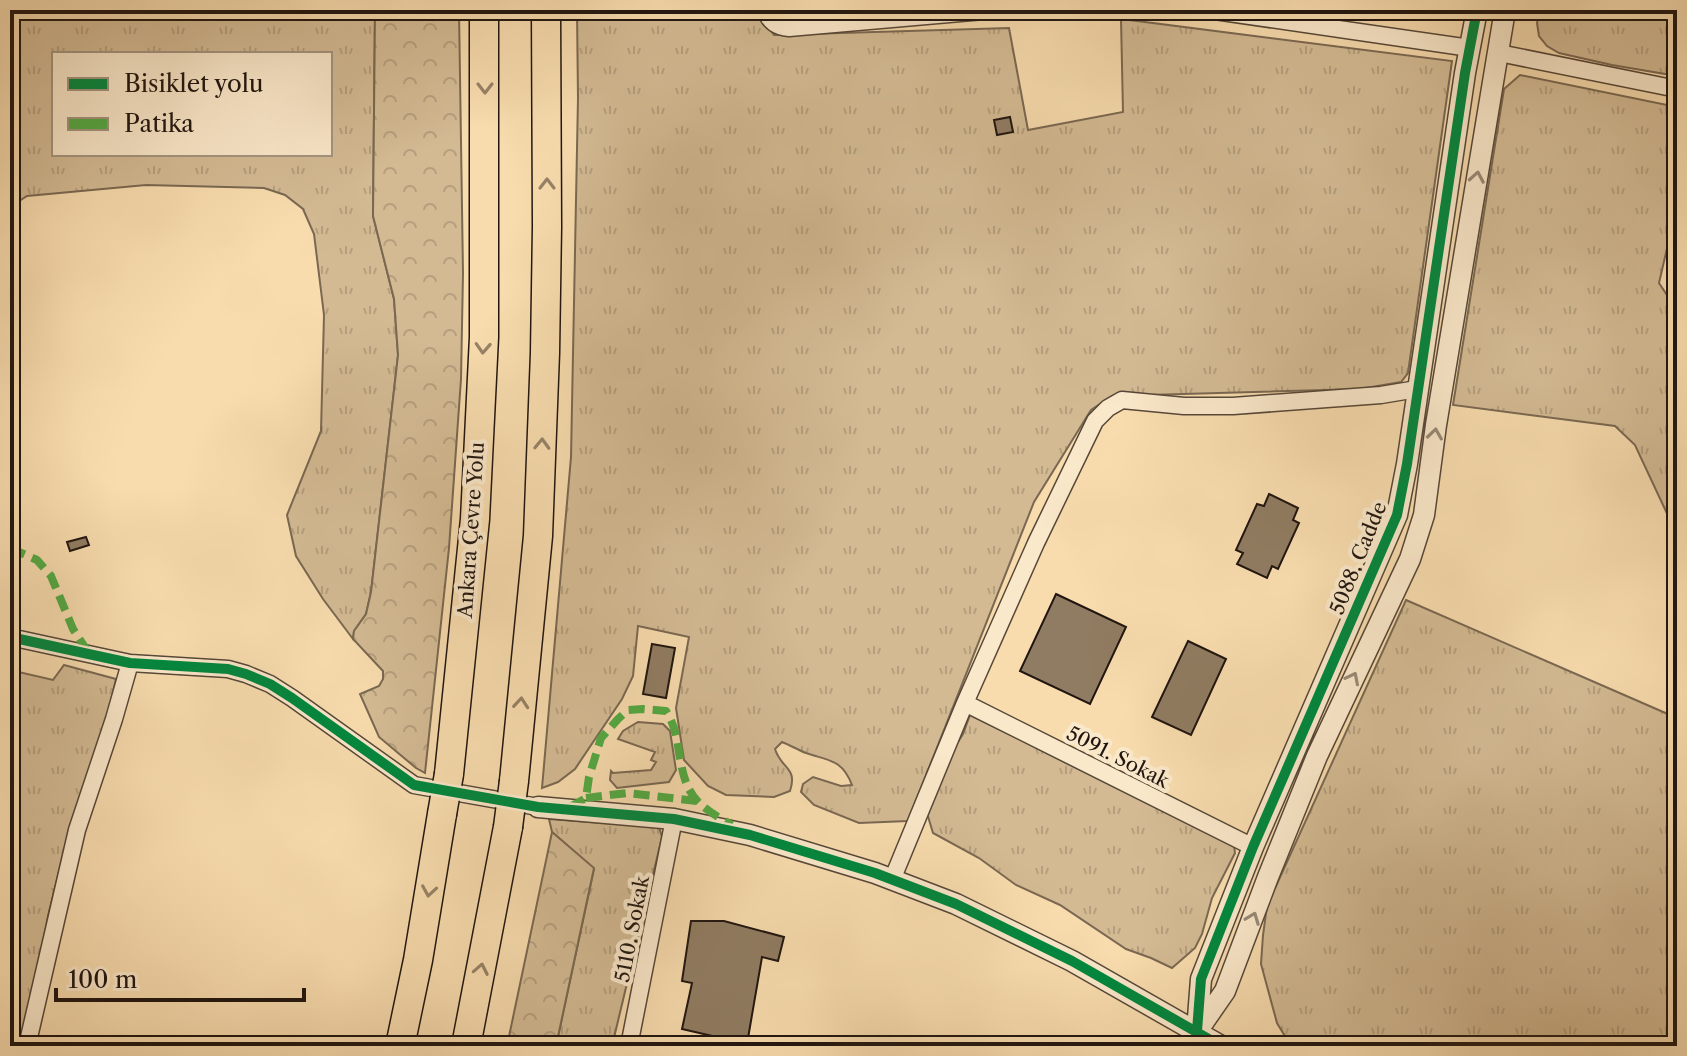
<svg xmlns="http://www.w3.org/2000/svg" width="1687" height="1056" viewBox="0 0 1687 1056" font-family="'Libre Caslon Text',serif">
  <defs>
    <pattern id="grass-tufts" width="24" height="20" patternUnits="userSpaceOnUse" patternTransform="scale(2)"><rect width="24" height="20" fill="#d3ba93"/><path d="M3 7l-1-3M5 7V3M7 7l1-3M15 17l-1-3M17 17v-4M19 17l1-3" fill="none" stroke="#b59f7e"/></pattern>
    <pattern id="forest-crowns" width="20" height="18" patternUnits="userSpaceOnUse" patternTransform="scale(2)"><rect width="20" height="18" fill="#d3ba93"/><path d="M2 6a3 3 0 1 1 6 0M12 15a3 3 0 1 1 6 0" fill="none" stroke="#b59f7e"/></pattern>
  </defs>
  <rect width="100%" height="100%" fill="#f8dcae"/>
  <filter id="stains"><feTurbulence type="fractalNoise" baseFrequency=".0025" numOctaves="4"/><feColorMatrix values="0 0 0 0 .2 0 0 0 0 .09 0 0 0 0 .02 0 0 0 .5 -.17"/></filter>
  <radialGradient id="worn" r=".72"><stop offset=".6" stop-color="#630" stop-opacity="0"/><stop offset="1" stop-color="#630" stop-opacity=".3"/></radialGradient>
  <path fill="url(#grass-tufts)" stroke="#7a6852" stroke-width="2" fill-rule="evenodd" d="M10 10H375L373 216 394 299 398 355 371 592 366 614 354 631 353 639 323 599 296 556 287 515 321 431 324 315 314 234 303 209 285 195 264 188 146 185 27 196 10 207ZM54 54H330V154H54Z
    M577 10H755L774 35 1009 28 1028 130 1123 112 1121 19 1452 61 1408 373 1401 382 1360 389 1112 396 1091 410 1034 502 908 821 859 823 814 805 801 792 803 784 813 777 841 786 852 785C842 759 829 761 806 753 798 750 790 745 782 742L775 749C781 769 798 767 790 791L774 797 726 795 708 786 684 760 676 708 689 637 638 626 633 676 622 699 575 769 558 782 542 788 571 457 578 98Z
    M1540 10H1677V76L1612 65 1559 53 1547 46 1539 36 1537 23Z
    M1520 75 1677 107V205L1659 283 1669 298 1677 300V535L1635 445 1615 426 1453 405 1504 89Z
    M1406 600 1677 718V1046H1291L1277 1023 1261 964 1263 935 1267 906Z
    M64 665 116 679 104 732 65 847 48 916 33 1000 19 1046H10V670L53 680Z
    M970 715 1234 845 1235 853 1212 898 1202 934 1195 948 1172 968 1151 958 1126 949 1060 905 1016 885 979 858 933 833 927 813 942 767 963 734Z
    M638 722 663 724 670 731 676 770 669 782 617 788 610 780 611 771 613 773 651 770 656 762 651 760 655 752 618 739 623 731Z
    M549 819 659 827 662 837 612 1046H556L594 869 552 832Z"/>
  <path fill="url(#forest-crowns)" stroke="#7a6852" stroke-width="2" d="M375 10H459L463 273 461 379 449 548 425 773 416 768 379 737 360 694 379 686 383 679V671L353 639 354 631 366 614 371 592 398 355 394 299 373 216Z
    M552 832 594 868 556 1046H507Z"/>
  <path fill="#907c62" stroke="#201510" stroke-width="2" d="M1010 117 1013 132 997 135 994 120Z
    M1269 494 1298 508 1293 520 1299 523 1278 569 1272 566 1267 578 1237 564 1243 553 1236 550 1257 504 1264 506Z
    M86 537 89 545 70 551 67 542Z
    M1056 594 1126 627 1090 704 1020 671Z
    M1188 641 1226 659 1191 735 1152 717Z
    M652 644 675 648 666 698 643 694Z
    M691 921H724L784 937 778 961 762 957 747 1044 682 1029 692 983 682 981Z"/>
  <g fill="none" stroke-linecap="round" stroke-linejoin="round">
    <g stroke="#564738" stroke-width="19">
      <path id="minor" d="M766 10C768 22 778 27 789 28L995 10
        M1208 10 1470 48
        M1499 53 1677 89
        M10 637 130 663 228 669 246 674 270 684 292 698 414 785 538 807
        M965 703 1253 847
        M892 880 965 703 1036 543 1095 421 1108 408 1122 400 1184 406H1233L1381 395 1417 389
        M27 1046 77 830 114 719 130 663
        M629 1046 674 819"/>
    </g>
    <g stroke="#564738" stroke-width="23">
      <path id="tertiary" d="M538 807 674 819 750 835 875 873 956 904 1072 961 1221 1046
        M1198 1030 1225 991 1268 877 1317 756 1410 559 1424 515 1436 425 1505 10
        M1193 1046 1197 1031 1201 979 1253 847 1397 515 1407 464 1465 73 1477 10"/>
    </g>
    <g stroke="#201510" stroke-width="31">
      <path id="motorway" d="M449 774 475 519 484 337V10
        M514 781 538 536 545 353 547 227 546 10
        M400 1046 418 960 442 814
        M466 1046 508 827"/>
    </g>
    <use href="#minor" stroke="#fae8ca" stroke-width="16"/>
    <use href="#tertiary" stroke="#fae8ca" stroke-width="20"/>
    <use href="#motorway" stroke="#f8dcae" stroke-width="28"/>
    <g stroke="#201510" stroke-width="31" stroke-linecap="butt">
      <path id="motorway-bridge" d="M442 814 449 774
        M508 827 514 781"/>
    </g>
    <use href="#motorway-bridge" stroke="#f8dcae" stroke-width="28"/>
    <path stroke="#52a942" stroke-width="8" stroke-dasharray="16 8" stroke-linecap="butt" d="M10 548 37 560 51 576 73 629 90 655
      M586 798 627 793 697 801
      M570 807 586 798 589 777 601 738 618 719 628 710 643 709 666 711C673 722 676 733 678 746 685 792 690 802 732 825"/>
    <g stroke="#fae8ca" stroke-width="15">
      <path id="cycleway" d="M10 637 130 663 228 669 246 674 270 684 292 698 414 785 538 807 674 819 750 835 875 873 956 904 1072 961 1221 1046
        M1193 1046 1197 1031 1201 979 1253 847 1397 515 1407 464 1465 73 1477 10"/>
    </g>
    <use href="#cycleway" stroke="#00873e" stroke-width="10"/>
  </g>
  <defs><path id="oneway-chevron" d="M-2-3.5L2.5 0L-2 3.5" fill="none" stroke-width="1.6" stroke-linecap="round" stroke-linejoin="round" transform="scale(2)"/></defs>
  <g stroke="#978267">
    <use href="#oneway-chevron" transform="translate(485 88) rotate(90)"/>
    <use href="#oneway-chevron" transform="translate(547 184) rotate(-90)"/>
    <use href="#oneway-chevron" transform="translate(483 348) rotate(93)"/>
    <use href="#oneway-chevron" transform="translate(542 444) rotate(-88)"/>
    <use href="#oneway-chevron" transform="translate(521 703) rotate(-85)"/>
    <use href="#oneway-chevron" transform="translate(429 891) rotate(99)"/>
    <use href="#oneway-chevron" transform="translate(481 969) rotate(-79)"/>
  </g>
  <g stroke="#988976">
    <use href="#oneway-chevron" transform="translate(1477 177) rotate(-80)"/>
    <use href="#oneway-chevron" transform="translate(1435 434) rotate(-82)"/>
    <use href="#oneway-chevron" transform="translate(1353 678) rotate(-63)"/>
    <use href="#oneway-chevron" transform="translate(1253 918) rotate(-69)"/>
  </g>
  <g text-anchor="middle" dominant-baseline="central" stroke-width="8" stroke-linejoin="round" paint-order="stroke">
    <g font-size="20" fill="#201510" stroke="#fae8ca">
      <text transform="translate(471 530) rotate(-86)">Ankara Çevre Yolu</text>
      <text transform="translate(1358 558) rotate(-68)">5088. Cadde</text>
      <text transform="translate(1118 757) rotate(27)">5091. Sokak</text>
      <text transform="translate(632 929) rotate(-79)">5110. Sokak</text>
    </g>
  </g>
  <rect width="1687" height="1056" fill="none" stroke="#f8dcae" stroke-width="40"/>
  <rect x="12" y="12" width="1663" height="1032" fill="none" stroke="#201510" stroke-width="4"/>
  <rect x="20" y="20" width="1647" height="1016" fill="none" stroke="#201510" stroke-width="2"/>
  <rect x="52" y="52" width="280" height="104" fill="#fae8ca" stroke="#a39480" stroke-width="2"/>
  <rect x="68" y="78" width="40" height="12" fill="#00873e" stroke="#a39480" stroke-width="2"/>
  <text x="124" y="92" font-size="24" fill="#201510">Bisiklet yolu</text>
  <rect x="68" y="118" width="40" height="12" fill="#52a942" stroke="#a39480" stroke-width="2"/>
  <text x="124" y="132" font-size="24" fill="#201510">Patika</text>
  <path d="M56 988v12h248v-12" fill="none" stroke="#201510" stroke-width="4"/>
  <text x="68" y="988" font-size="24" fill="#201510" stroke="#fae8ca" stroke-width="6" paint-order="stroke">100 m</text>
  <rect width="100%" height="100%" filter="url(#stains)"/>
  <rect width="100%" height="100%" fill="url(#worn)"/>
</svg>
